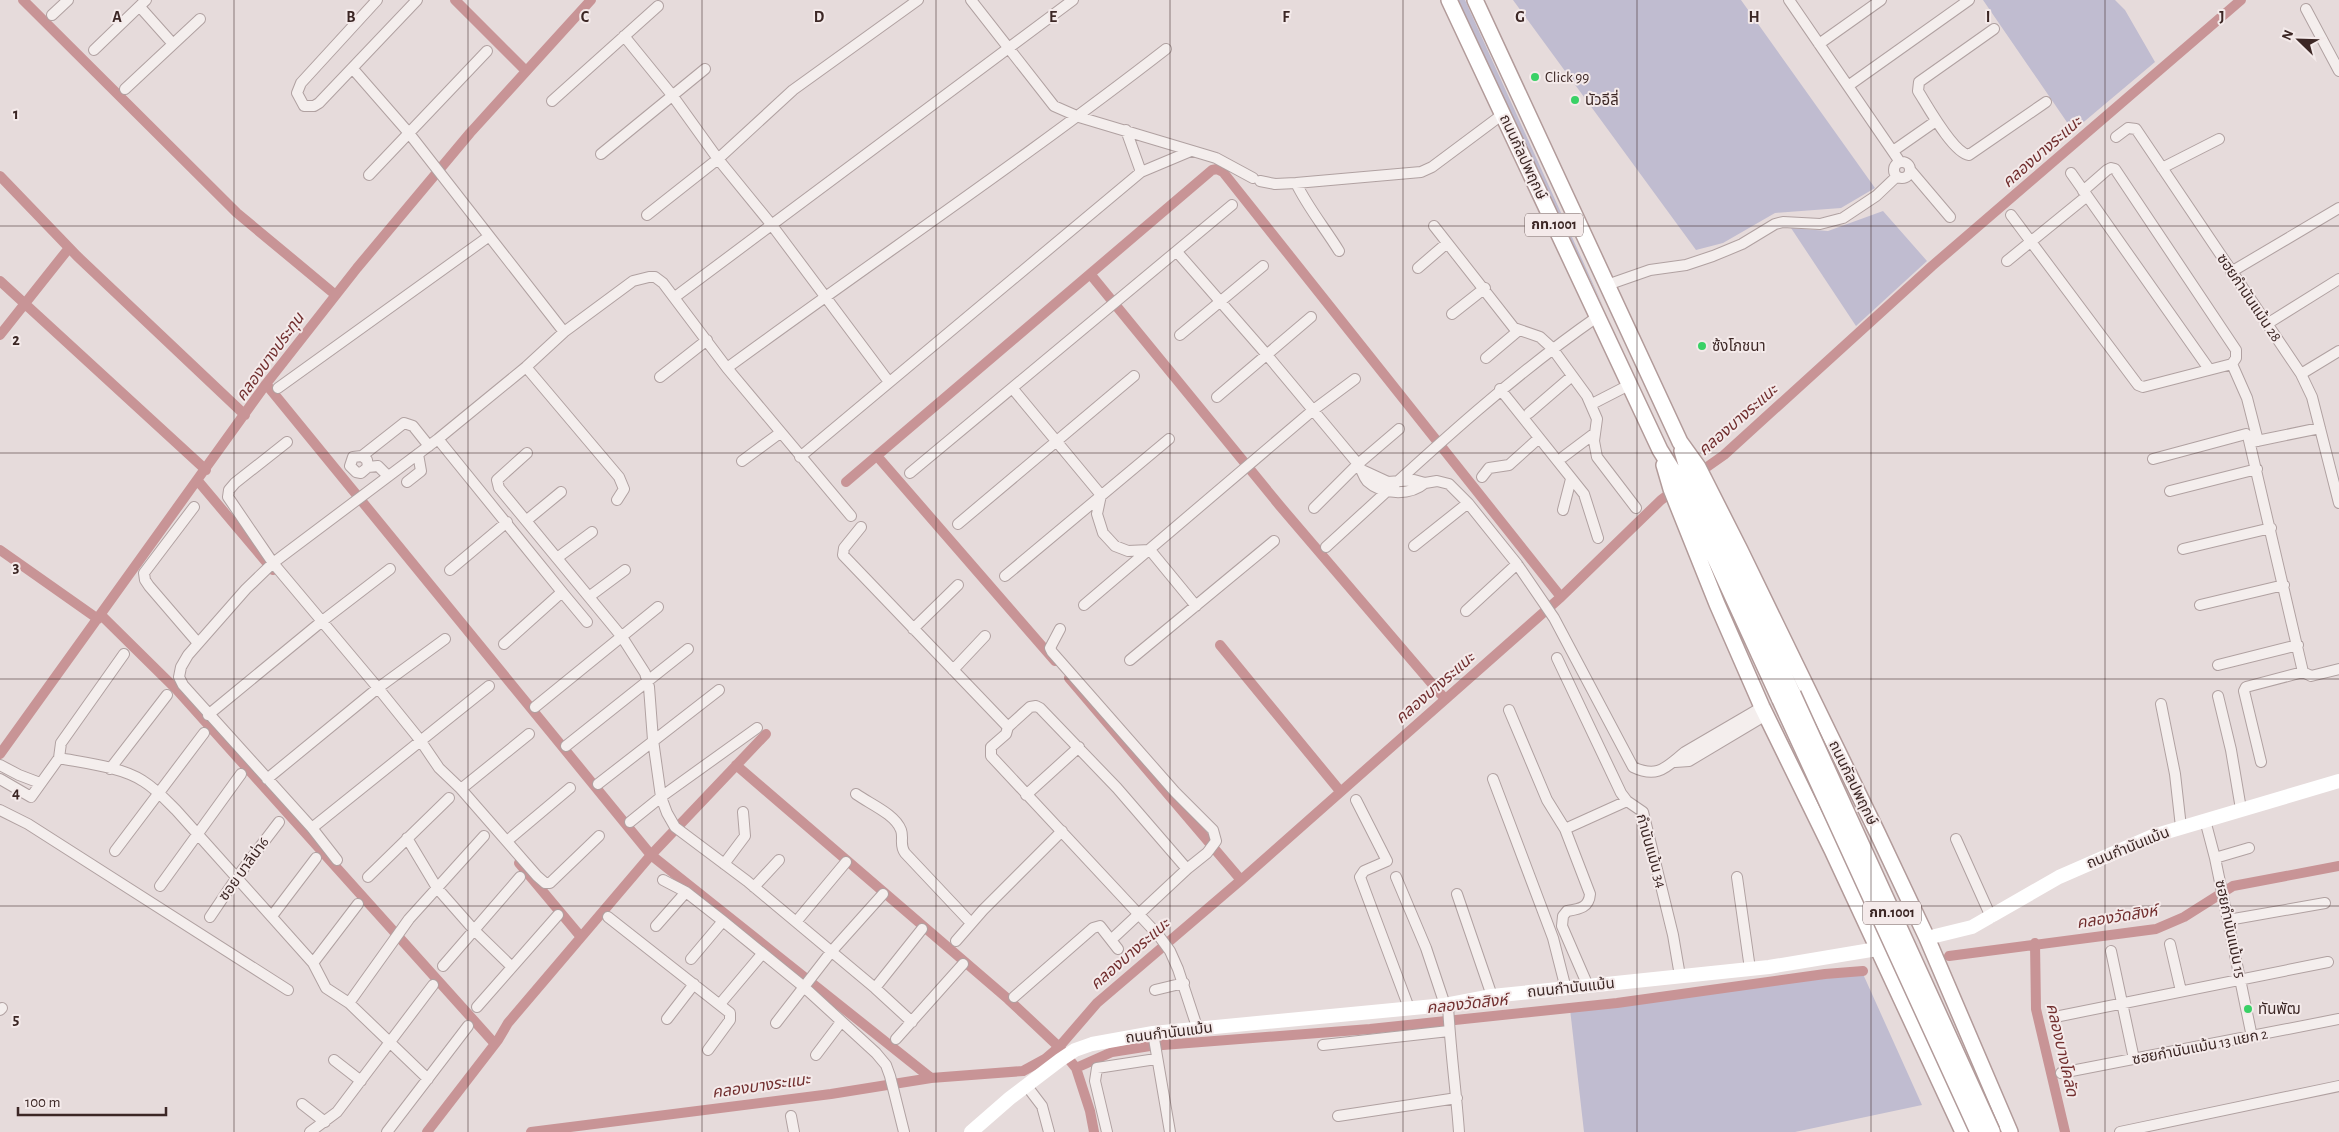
<svg xmlns="http://www.w3.org/2000/svg" width="2339" height="1132" viewBox="0 0 2339 1132" font-family="'Alegreya Sans','Noto Sans Thai',sans-serif">
  <rect width="100%" height="100%" fill="#e6dbdb"/>
  <path fill="#c0bcd0" d="M1458 0H1465L1604 308 1534 165Z
    M1513 0H1741L1875 188 1841 208 1775 213 1723 243 1696 250Z
    M1983 0H2115L2125 10 2155 62 2073 131Z
    M1883 211 1927 261 1856 326 1791 228 1828 231Z
    M1863 974 1922 1105 1795 1132H1584L1570 1009Z"/>
  <g fill="none" stroke-linecap="round" stroke-linejoin="round">
    <path stroke="#c89496" stroke-width="10" d="M23 0 237 213 332 292
      M455 0 526 71
      M0 176 77 256 245 415
      M1091 275 1280 506 1445 699
      M0 281 206 470
      M0 335 69 248
      M266 384 651 855 931 1078
      M877 456 1055 661
      M1697 474 1724 455 1932 266 2241 0
      M198 481 273 570
      M846 482 1212 170 1217 169 1223 172 1561 597
      M0 550 98 619
      M101 615 176 689 495 1044
      M1220 645 1340 791
      M1069 678 1241 880
      M0 754 266 384 357 268 470 133 591 0
      M736 765 1008 999 1059 1047 1076 1068 1090 1111 1094 1132
      M519 863 581 937
      M2035 943 2036 1009 2065 1132
      M1949 956 2156 929 2184 917 2233 886 2339 866
      M1076 1068 1112 1052 1150 1046 1370 1029 1617 1003 1825 974 1863 971
      M427 1132 498 1040 508 1023 651 855 766 734
      M531 1132 831 1094 931 1078 1023 1071 1045 1059 1059 1047 1097 1003 1241 880 1561 597 1661 500 1677 488"/>
    <g stroke="#b0a1a1" stroke-width="12">
      <path id="street" d="M377 0 301 83 297 93 304 106H314L319 103 417 0
        M971 0 1054 106 1079 117 1216 158 1253 178
        M1789 0 1900 162
        M140 7 173 44
        M2306 9 2339 71
        M52 15 68 0
        M1994 29 1919 82 1918 91C1927 105 1953 153 1969 155L2046 102
        M624 36 672 95 718 159 771 224 889 382
        M1819 44 1881 0
        M94 50 146 0
        M353 69 408 132 564 332
        M1848 86 1969 0
        M125 89 200 19
        M552 101 658 6
        M1126 130 1141 172
        M2116 137 2128 128 2136 129 2301 374 2312 397 2339 503
        M1893 151 1936 121
        M601 154 705 69
        M1894 170a8 8 0 1 1 16 0a8 8 0 1 1-16 0Z
        M2162 168 2219 139
        M1911 171 1950 217
        M2071 173 2209 369
        M369 175 487 51
        M1260 181 1275 184 1296 183 1421 172 1432 167 1503 114
        M1296 183C1308 208 1325 228 1339 251
        M2083 191 2107 170 2111 168 2115 169 2236 350V358L2232 364
        M647 215 718 159 793 90 918 0
        M2011 215 2138 385 2143 387 2232 364 2247 398 2258 441
        M1434 226 1514 328 1540 337 1552 348 1587 396 1597 419 1594 441 1597 457 1636 508
        M1177 252 1267 355 1358 464C1362 470 1363 476 1367 481 1382 495 1410 496 1425 483
        M2007 261 2087 196
        M1418 268 1447 243
        M2231 272 2339 208
        M1607 285 1650 270 1686 265 1713 256 1742 244 1775 224 1783 222 1820 224 1843 218 1876 196 1896 177
        M675 297 1073 0
        M1452 314 1485 288
        M2267 324 2339 279
        M1180 335 1263 266
        M1486 358 1518 331
        M526 367 619 477 624 489 617 500
        M727 368C873 261 1023 160 1166 49
        M2301 374 2339 351
        M660 377 707 340
        M278 388 488 237
        M1013 389 1101 495 1097 514 1103 533 1115 546 1128 551 1150 550 1196 606
        M1500 389 1584 494 1598 538
        M1217 397 1311 317
        M1592 404 1629 385
        M1529 413 1572 376
        M438 439 562 592 504 644
        M287 442 235 483 229 490 228 497 273 563 378 688 420 740 439 768 461 789 537 876 545 883H550L599 836
        M2252 442 2320 428
        M527 453 497 480 499 488 622 637 645 673 649 687 653 740 661 797 667 813 675 827 747 881 875 988 912 1022
        M362 456 367 460 368 467 361 473 356 472 350 466 353 457 362 456 404 423 413 426 429 446
        M800 457 1141 172 1191 151
        M1563 457 1595 433
        M2153 459 2246 434 2248 436 2303 672 2311 676 2339 669
        M742 461 780 433
        M368 467 378 466 388 476
        M1362 470 1388 482 1414 480 1425 483 1437 481 1449 484 1468 503 1517 564 1554 618 1633 767C1658 779 1666 767 1685 752L1762 707
        M910 473 1232 205
        M1482 477 1489 468 1509 465 1539 438
        M407 482 421 471 418 454
        M2170 491 2257 469
        M194 507 144 573 145 580 149 586 198 643
        M1314 508 1358 464 1399 429
        M1563 510 1571 479
        M527 520 561 492
        M958 524 1134 376
        M861 527 844 548 843 555 1008 727
        M1414 546 1468 503
        M1326 547C1415 466 1498 386 1597 317
        M2183 549 2271 528
        M557 558 592 532
        M450 570 507 522
        M1005 576 1169 439
        M562 592 587 622
        M590 596 625 570
        M1084 605 1312 411 1355 379
        M2200 605 2284 585
        M1466 611 1517 564
        M913 629 958 585
        M1060 629 1050 648 1052 652 1175 792 1213 830 1216 841 1207 853 1187 869 1111 940
        M1557 658 1621 793 1627 801 1643 812 1673 935 1680 976
        M1130 660 1274 541
        M2218 665 2298 645
        M953 670 985 636
        M2218 696 2231 750 2241 809
        M2161 704 2175 774 2181 827
        M535 707 658 607
        M1509 710 1547 800 1565 829 1590 894C1589 908 1579 909 1567 911L1563 916 1562 926 1588 986
        M208 715 321 622 390 569
        M566 746 688 649
        M59 758C85 763 122 767 143 781 156 789 166 800 176 810L313 963 326 988 349 1003 428 1079
        M59 758 61 743 124 654
        M1675 762 1689 761 1766 715
        M2261 762 2244 691 2246 687 2303 672
        M0 765 19 775 40 783
        M110 769 167 695
        M0 779 31 797 59 758
        M267 779 378 688 445 639
        M1493 779 1553 938 1566 989
        M598 784 719 690
        M461 789 529 734
        M856 794C870 804 895 814 901 830 904 838 899 845 905 853L971 923
        M1026 795 1079 747
        M1356 800 1387 861 1364 871 1360 877 1409 1008
        M0 810 28 824 288 990
        M2205 820 2215 858 2252 1037
        M630 822 661 797 757 728
        M312 828 489 686
        M1565 829 1627 801
        M407 838 437 888 474 930 512 967
        M1956 839 1991 917
        M507 841 570 788
        M115 851 204 733
        M2215 858 2249 848
        M337 860 312 828 183 685 179 677 181 667 188 655 246 589 273 563 438 439 526 367 564 332 633 281 649 277H655L663 283 727 368 851 516
        M724 864 745 836 743 812
        M1187 869 1117 788 1040 708 1036 706 1030 707 1008 727 1006 734 991 747V756L1159 936 1170 951 1178 969 1198 1030
        M368 877 449 798
        M1396 877 1426 948 1445 1005
        M1737 877 1750 969
        M663 880 686 892 723 921 804 987 876 1053 886 1065 890 1076 904 1132
        M160 886 241 774
        M754 887 779 860
        M1457 894 1492 996
        M272 916 316 858
        M210 917 237 877 279 822
        M608 917 730 1013V1020L708 1050
        M2228 920 2325 903
        M796 922 846 862
        M656 926 686 892
        M956 941 983 910 1062 831
        M2170 944 2181 991
        M2111 951 2134 1059
        M691 959 723 921
        M313 963 358 904
        M443 966 520 877
        M875 988 922 929
        M1155 990 1184 983
        M1014 997 1093 928 1100 926 1118 949
        M349 1003 409 919 484 836
        M720 1004 762 954
        M1448 1005C1450 1048 1456 1089 1459 1132
        M477 1007 558 915
        M0 1010 2 1008
        M2055 1017 2328 962
        M667 1019 694 984
        M776 1023 831 952 883 894
        M1153 1033 1170 1132
        M896 1039 963 964
        M1323 1045 1449 1031
        M816 1055 841 1022
        M334 1060 361 1081
        M2061 1073 2339 1019
        M1026 1085 1042 1106 1049 1132
        M302 1104 325 1122
        M791 1116 794 1132
        M1338 1116 1457 1098
        M310 1132 337 1112 433 985
        M387 1132 468 1026
        M1107 1132 1095 1081 1097 1068 1156 1059
        M2120 1132 2339 1086"/>
    </g>
    <g stroke="#b29b9a" stroke-width="18">
      <path id="primary" d="M1449 0 1660 450 1680 482 1780 700
        M1475 0 1680 442 1698 467 1740 550 1877 832 1927 938 2010 1132
        M1682 451 1689 474 1793 694
        M1664 465 1671 489 1717 604 1762 707 1832 850 1963 1132"/>
    </g>
    <use href="#street" stroke="#f4eeed" stroke-width="10"/>
    <path stroke="#fff" stroke-width="14" d="M1927 938 1972 927 2059 877 2153 836 2339 781
      M971 1132 1010 1098 1060 1060 1075 1050 1092 1044 1153 1033 1445 1005 1492 996 1769 967 1877 949"/>
    <use href="#primary" stroke="#fff" stroke-width="15"/>
    <g stroke="#b29b9a" stroke-width="18" stroke-linecap="butt">
      <path id="primary-bridge" d="M1793 694 1992 1131
        M1780 700 1978 1132"/>
    </g>
    <use href="#primary-bridge" stroke="#fff" stroke-width="15"/>
  </g>
  <path fill="none" stroke="#3c2725" stroke-width="1" stroke-opacity="0.55" d="M234 0V1132M468 0V1132M702 0V1132M936 0V1132M1170 0V1132M1403 0V1132M1637 0V1132M1871 0V1132M2105 0V1132M0 226H2339M0 453H2339M0 679H2339M0 906H2339"/>
  <g fill="#39d166" stroke="#f4eaea" stroke-width="2">
    <circle cx="1535" cy="77" r="5"/>
    <circle cx="1575" cy="100" r="5"/>
    <circle cx="1702" cy="346" r="5"/>
    <circle cx="2248" cy="1009" r="5"/>
  </g>
  <g text-anchor="middle" dominant-baseline="central" stroke-width="4" stroke-linejoin="round" paint-order="stroke">
    <g fill="#f4eaea" stroke="#736260" stroke-width="1">
      <rect x="1525" y="213.5" width="58" height="23" rx="4"/>
      <rect x="1863" y="901.5" width="58" height="23" rx="4"/>
    </g>
    <g font-size="14" font-weight="bold" fill="#3c2725">
      <text x="1554" y="225">กท.1001</text>
      <text x="1892" y="913">กท.1001</text>
    </g>
    <g font-size="15" fill="#3c2725" stroke="#f4eaea" text-anchor="start">
      <text x="1545" y="77">Click 99</text>
      <text x="1585" y="100">นัวอีลี่</text>
      <text x="1712" y="346">ซ้งโภชนา</text>
      <text x="2258" y="1009">ทันพัฒ</text>
    </g>
    <g font-size="15" fill="#3c2725" stroke="#f4eaea">
      <text transform="translate(1523 157) rotate(65)">ถนนกัลปพฤกษ์</text>
      <text transform="translate(2249 298) rotate(56)">ซฮยกำนันแม้น 28</text>
      <text transform="translate(1853 783) rotate(64)">ถนนกัลปพฤกษ์</text>
      <text transform="translate(2128 848) rotate(-22)">ถนนกำนันแม้น</text>
      <text transform="translate(1651 851) rotate(74)">กำนันแม้น 34</text>
      <text transform="translate(244 869) rotate(-54)">ซอย บาลีน่า6</text>
      <text transform="translate(2230 929) rotate(78)">ซฮยกำนันแม้น 15</text>
      <text transform="translate(1571 988) rotate(-6)">ถนนกำนันแม้น</text>
      <text transform="translate(1169 1033) rotate(-7)">ถนนกำนันแม้น</text>
      <text transform="translate(2200 1047) rotate(-11)">ซฮยกำนันแม้น 13 แยก 2</text>
    </g>
    <g font-size="16" font-style="italic" fill="#712e2e" stroke="#f4eaea">
      <text transform="translate(2042 152) rotate(-41)">คลองบางระแนะ</text>
      <text transform="translate(270 357) rotate(-54)">คลองบางประทุน</text>
      <text transform="translate(1738 420) rotate(-41)">คลองบางระแนะ</text>
      <text transform="translate(1435 688) rotate(-41)">คลองบางระแนะ</text>
      <text transform="translate(2117 917) rotate(-9)">คลองวัดสิงห์</text>
      <text transform="translate(1130 954) rotate(-41)">คลองบางระแนะ</text>
      <text transform="translate(1467 1004) rotate(-6)">คลองวัดสิงห์</text>
      <text transform="translate(2062 1050) rotate(77)">คลองบางโคลัด</text>
      <text transform="translate(761 1086) rotate(-8)">คลองบางระแนะ</text>
    </g>
  </g>
  <g font-size="16" text-anchor="middle" font-weight="bold" fill="#3c2725" stroke="#f4eaea" stroke-width="4" stroke-linejoin="round" paint-order="stroke">
    <text x="117" y="22">A</text>
    <text x="351" y="22">B</text>
    <text x="585" y="22">C</text>
    <text x="819" y="22">D</text>
    <text x="1053" y="22">E</text>
    <text x="1286" y="22">F</text>
    <text x="1520" y="22">G</text>
    <text x="1754" y="22">H</text>
    <text x="1988" y="22">I</text>
    <text x="2222" y="22">J</text>
    <text x="16" y="119">1</text>
    <text x="16" y="345">2</text>
    <text x="16" y="572">3</text>
    <text x="16" y="798">4</text>
    <text x="16" y="1024">5</text>
  </g>
  <g transform="translate(2299 40) rotate(293)" stroke="#f4eaea" stroke-width="4" paint-order="stroke">
  <path d="M0-4L9 19L0 12L-9 19Z" fill="#3c2725"/>
  <text y="-8" font-size="14" font-weight="bold" text-anchor="middle" fill="#3c2725">N</text>
  </g>
  <path d="M18 1107v8h148v-8" fill="none" stroke="#3c2725" stroke-width="2.5"/>
  <text x="25" y="1107" font-size="15" fill="#3c2725" stroke="#f4eaea" stroke-width="4" paint-order="stroke">100 m</text>
</svg>
